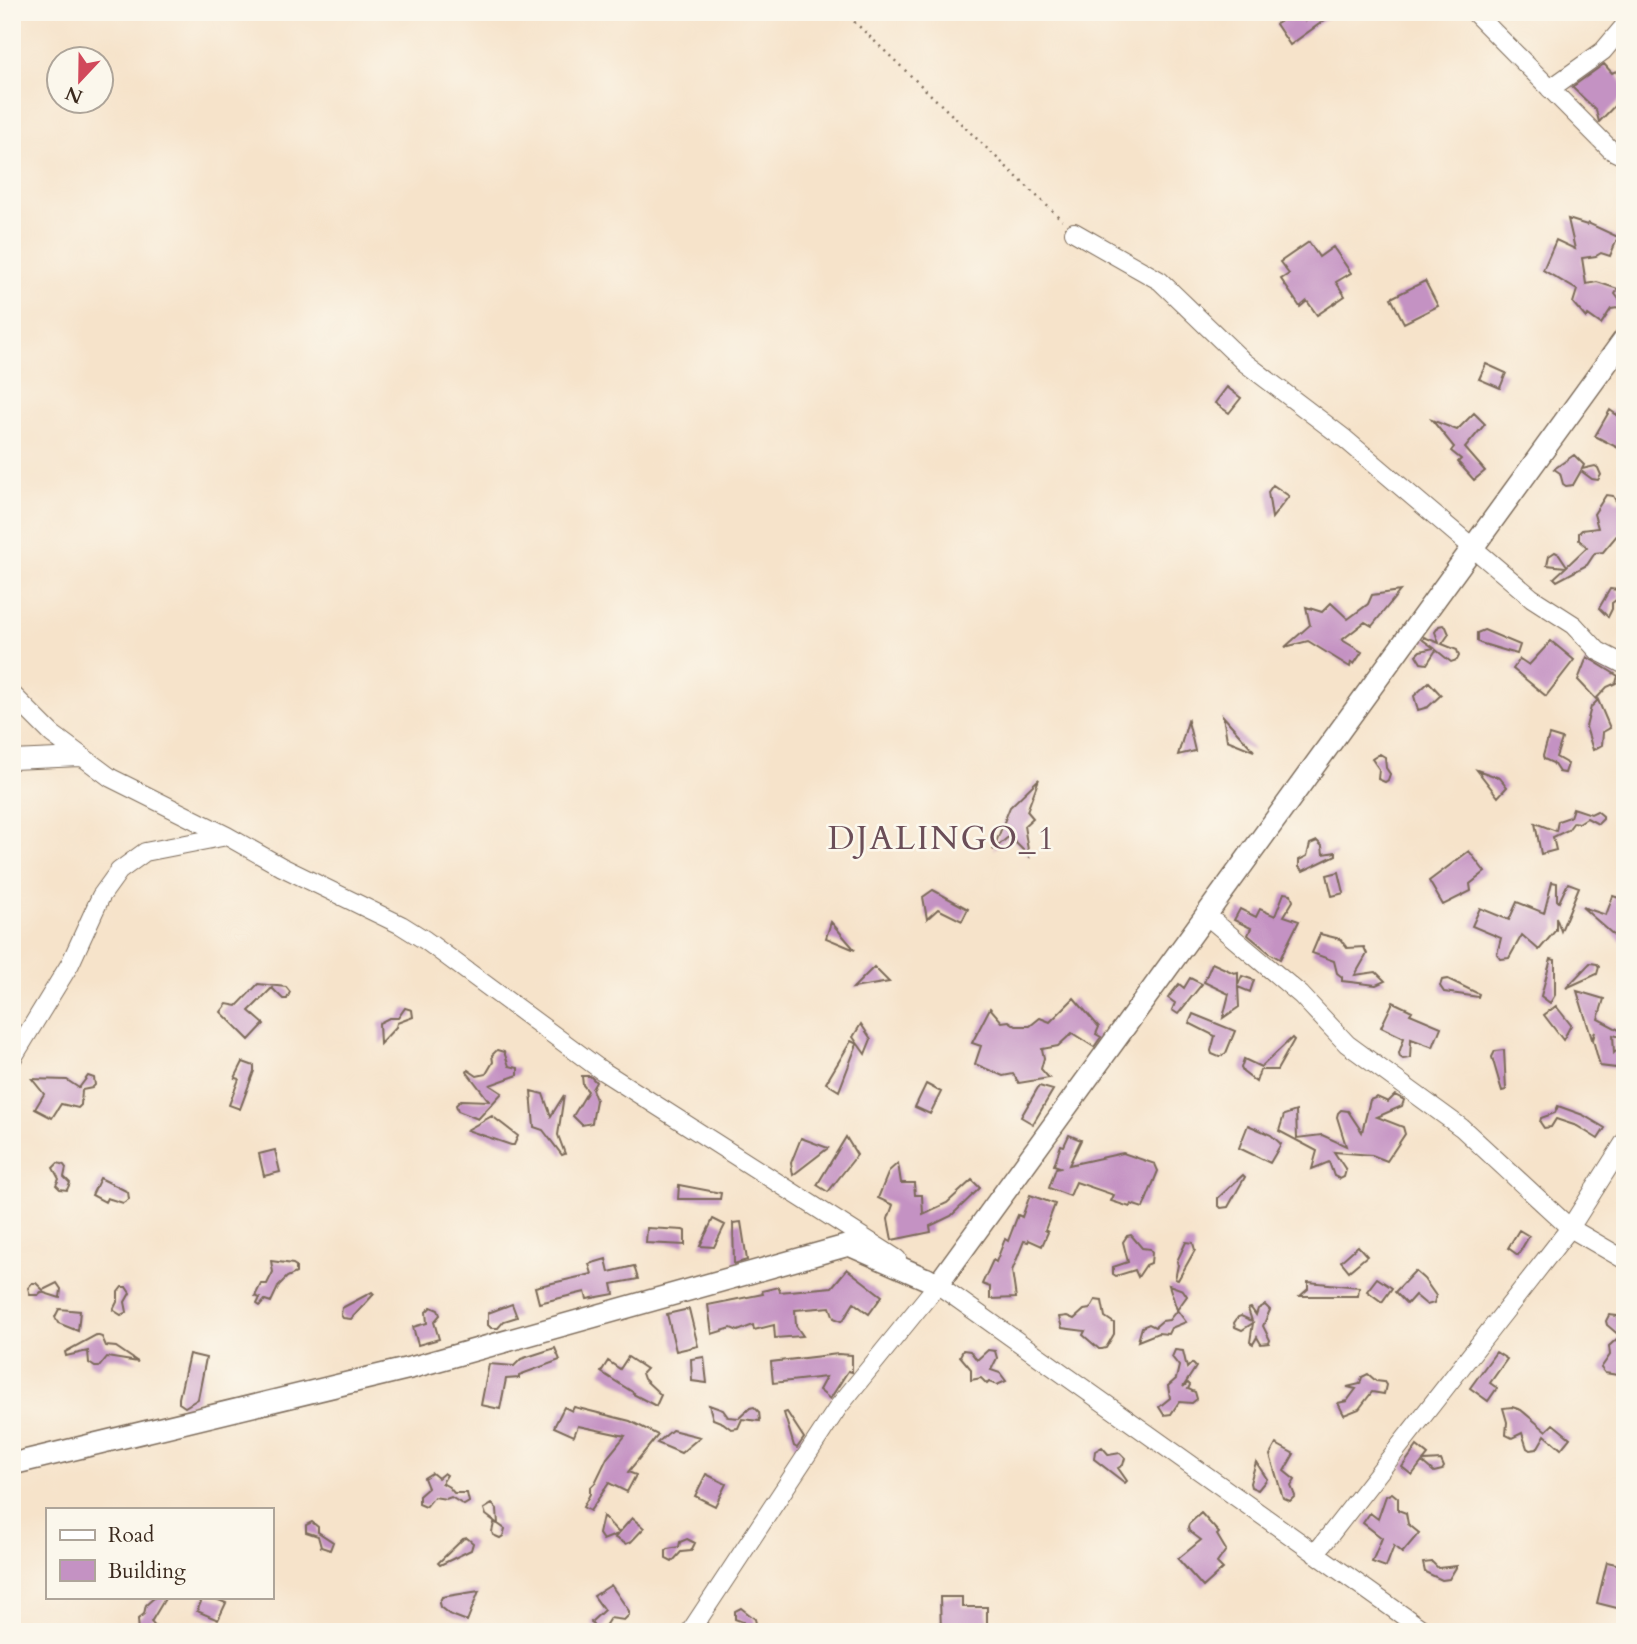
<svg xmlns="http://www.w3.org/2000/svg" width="1637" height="1644" viewBox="0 0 1637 1644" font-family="Cardo,serif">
  <rect width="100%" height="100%" fill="#fbf7ec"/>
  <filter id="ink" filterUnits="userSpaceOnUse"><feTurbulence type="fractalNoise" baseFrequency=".0143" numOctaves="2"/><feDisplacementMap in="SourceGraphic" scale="14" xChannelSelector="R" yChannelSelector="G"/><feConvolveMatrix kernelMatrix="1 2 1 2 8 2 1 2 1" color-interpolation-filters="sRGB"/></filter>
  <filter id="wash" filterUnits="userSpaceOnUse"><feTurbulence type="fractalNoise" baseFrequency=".00686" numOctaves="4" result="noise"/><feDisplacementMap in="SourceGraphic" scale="28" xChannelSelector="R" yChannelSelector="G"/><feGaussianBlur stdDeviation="1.57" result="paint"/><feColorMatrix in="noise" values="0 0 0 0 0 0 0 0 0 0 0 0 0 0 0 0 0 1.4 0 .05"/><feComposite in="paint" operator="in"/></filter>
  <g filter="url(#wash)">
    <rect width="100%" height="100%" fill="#f6e3ca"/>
    <g id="blocks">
      <path fill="#c492c3" d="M1294 12H1299L1305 21 1316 12H1336L1290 45 1276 24Z
        M1604 64 1612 73 1616 71 1625 87V95L1599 122 1596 110 1572 87Z
        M1568 219 1587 225 1588 223 1618 237 1610 256 1601 253 1596 256 1582 258 1586 284 1597 282 1618 289 1615 294 1625 307 1611 309 1601 324 1588 315 1586 318 1573 303 1577 290 1543 270 1556 240 1575 249Z
        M1309 242 1319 257 1333 247 1351 273 1336 282 1345 296 1317 315 1307 301 1300 307 1281 279 1289 274 1280 262Z
        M1425 281 1438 306 1404 323 1391 298Z
        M1486 364 1506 373 1500 388 1479 379Z
        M1227 387 1241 398 1229 413 1215 403Z
        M1610 410 1625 421V440L1620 449 1595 436Z
        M1474 413 1485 424 1465 448 1485 471 1474 480 1458 462 1461 459 1451 451 1454 447 1432 420 1457 430Z
        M1574 455 1584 465 1582 469 1595 466 1598 468 1601 475 1598 480 1592 479 1581 471 1573 485 1566 486 1563 484 1560 473 1554 469Z
        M1273 485 1289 496 1272 518 1268 492Z
        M1606 495 1613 496 1616 501 1625 500V535L1618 534 1603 552 1595 553 1587 565 1557 581 1554 578 1566 567 1547 565 1549 556 1555 552 1559 554 1567 566 1587 547 1579 540V533L1582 530 1598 528 1594 514Z
        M1610 589 1618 590 1620 597 1612 603V609L1608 617 1599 608Z
        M1400 591 1372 626 1365 622 1342 640 1362 652 1354 664 1351 662 1350 667 1308 641 1285 647 1310 625 1306 607 1322 612 1331 603 1348 619 1368 604 1372 595Z
        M1443 625 1446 627 1449 634 1442 644 1457 650 1459 656 1457 660 1451 662 1436 650 1427 664 1421 663 1416 655 1420 651 1434 648 1423 640 1424 637 1439 643 1435 632 1439 626Z
        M1484 630 1520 645 1517 654 1480 643 1477 641V633Z
        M1551 641 1574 660 1546 696 1513 669 1520 659 1529 665Z
        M1587 657 1618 676 1616 683 1607 687 1596 699 1578 680Z
        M1429 682 1441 695 1428 707 1418 710 1414 696Z
        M1598 700 1610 728 1603 732 1602 745 1593 750 1586 727 1591 707Z
        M1223 716 1254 751 1227 740Z
        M1188 721 1195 751 1178 755Z
        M1549 735 1562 739 1556 757 1568 764 1565 773 1559 772 1553 763 1544 759 1543 756Z
        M1380 754 1385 757 1386 768 1390 774 1388 780 1385 782 1378 779 1379 769 1372 759Z
        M1477 770 1500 778 1507 787 1498 797Z
        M1039 779 1027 811 1033 818 1024 826 1029 856 1011 838 1013 833 993 850 1010 807Z
        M1573 808 1591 814 1597 811 1603 816V819L1598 824 1587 818 1579 823 1574 822 1568 830 1553 837 1556 850 1541 854 1535 823 1556 831 1558 821 1570 817Z
        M1317 841 1322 846 1323 854 1336 852V855L1303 871 1299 867V860L1307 856 1310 844Z
        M1469 851 1485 872 1470 884 1471 891 1443 905 1429 881Z
        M1339 872 1344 893 1332 896 1327 875Z
        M1552 882 1557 883V900L1559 902 1568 883 1579 887 1561 931 1556 917V930L1539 950 1522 935 1509 958 1501 959 1497 954 1501 938 1472 926 1480 908 1509 920 1517 902 1544 913Z
        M933 890 968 909 962 921 938 909 927 919 923 897Z
        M1284 893 1291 894 1293 901 1284 916 1299 921 1280 959 1271 954 1248 935 1251 928 1234 920 1240 909 1256 917 1260 909 1275 916Z
        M1613 896 1625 900V945L1582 907 1606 915Z
        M831 922 855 950 826 938Z
        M1320 934 1340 939 1347 948 1364 947 1367 954 1355 975 1376 972 1385 981 1376 985 1342 981V977L1337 973 1334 961 1312 953Z
        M1551 959 1555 960V995L1550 1003 1541 996Z
        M1212 963 1234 973 1238 972V985L1242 976 1254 980 1250 992 1238 987 1239 1007 1223 1018 1229 994 1204 982Z
        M1590 963 1597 964 1599 967 1597 974 1566 988Z
        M874 967 889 982 853 988Z
        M1190 978 1202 984 1178 1014 1172 1010 1175 1003 1168 998 1179 984 1184 988Z
        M1448 979 1479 994 1478 997 1444 992 1440 986 1442 980Z
        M258 984 286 987 290 992 287 999H283L272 988 249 1011 264 1024 249 1040 221 1012 227 1004 237 1006Z
        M1577 991 1604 999 1598 1019 1625 1033V1038L1613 1035 1614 1053 1625 1042V1069L1600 1066 1593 1040 1595 1032 1592 1039Z
        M1074 998 1099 1027 1096 1034 1101 1037 1094 1047 1072 1033 1058 1046 1042 1049 1044 1058 1041 1069 1049 1078 1019 1083 1013 1074 1003 1076 975 1064 981 1046 972 1043 990 1008 1002 1022 1009 1021 1016 1026H1030L1040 1018 1050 1022Z
        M1393 1002 1412 1011 1410 1014 1441 1027 1433 1047 1411 1039 1410 1058 1403 1059 1400 1057 1399 1053 1404 1038 1381 1027Z
        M1556 1006 1571 1025 1563 1040 1544 1015Z
        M405 1008 412 1010 413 1017 397 1023 396 1027 380 1044 379 1023 389 1018H398Z
        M1193 1014 1235 1031 1226 1053 1219 1057 1212 1054 1211 1051 1215 1036 1189 1023Z
        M861 1024 871 1039 865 1054 853 1037Z
        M1292 1038 1294 1040 1277 1070H1260L1256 1082 1243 1072 1241 1068 1244 1059 1261 1067Z
        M851 1041 857 1044 839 1091 826 1083Z
        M497 1050 504 1052 509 1066 518 1068V1075L490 1085 502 1093 478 1119 458 1111 456 1105 461 1100 489 1101 467 1072 468 1070 477 1076 486 1074 493 1062 492 1055Z
        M1504 1050 1506 1090 1502 1091 1492 1057 1495 1051Z
        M243 1062 254 1066V1071L240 1109 229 1105 239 1079 235 1078Z
        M88 1076 94 1078 95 1085 92 1088 82 1090 81 1105 78 1108 61 1104 52 1118 35 1109 44 1094 32 1079 67 1080 79 1088Z
        M582 1076H590L596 1082 592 1089 596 1100 592 1123 582 1125 573 1116 588 1091 583 1085Z
        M926 1084 941 1092 930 1114 915 1107Z
        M1039 1086 1053 1090 1033 1124 1021 1117Z
        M531 1091 543 1094 551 1116 564 1095 558 1135 565 1154 562 1155 543 1130 534 1127Z
        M1395 1095 1404 1100 1402 1106 1377 1117 1403 1127 1405 1134 1387 1161 1372 1155 1334 1152 1346 1170 1344 1177 1340 1179 1334 1176 1329 1162 1312 1169 1317 1151 1279 1131 1284 1115 1296 1111 1297 1138 1322 1135 1346 1146 1337 1117 1338 1113 1341 1110 1348 1111 1362 1132 1370 1100 1377 1097 1388 1102Z
        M1558 1106 1583 1115 1605 1128 1598 1139 1577 1126 1556 1119 1551 1127 1544 1128 1540 1122 1541 1118 1555 1113Z
        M492 1116 518 1136 514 1145H511L467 1130Z
        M1248 1125 1271 1135 1281 1144 1270 1163 1239 1148Z
        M1069 1135 1081 1140 1069 1165 1123 1153 1155 1164 1158 1171 1143 1208 1131 1204 1130 1207 1111 1201 1114 1195 1076 1182 1070 1196 1049 1188 1056 1168 1060 1167 1054 1165 1061 1145 1064 1146Z
        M846 1137 857 1155 828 1192 817 1185Z
        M801 1138 828 1148 793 1175 791 1163Z
        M275 1150 280 1172 264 1176 259 1154Z
        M58 1163 64 1165 66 1168 64 1177 70 1183 67 1190 60 1189 56 1185 59 1179 53 1168Z
        M898 1163 901 1183H914L915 1195H922L923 1214 947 1203 972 1180 980 1188 951 1216 930 1226 931 1232 892 1240 888 1219 893 1205 878 1198 889 1171Z
        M1243 1175 1245 1177 1228 1207 1221 1208 1218 1205V1198Z
        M100 1178 128 1192 129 1199 123 1203 107 1198 105 1202 92 1195Z
        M679 1185 721 1193 720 1199H678Z
        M1030 1195 1055 1204 1045 1230 1048 1232 1042 1246 1029 1240 1028 1242 1024 1241 1012 1271 1016 1298 990 1299V1287L982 1284 993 1260 996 1262 1005 1239 1008 1241 1018 1215 1022 1217Z
        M713 1219 725 1225 714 1247 700 1246Z
        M741 1222 747 1260 734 1264 733 1223Z
        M647 1228 683 1230 685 1231V1245L646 1243Z
        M1519 1230 1529 1236 1518 1255 1508 1248Z
        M1131 1235 1142 1248 1150 1249 1152 1252 1151 1263 1146 1265 1138 1277 1135 1270 1116 1276 1113 1274V1267L1128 1262 1123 1242 1127 1236Z
        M1186 1242 1193 1243 1195 1250 1178 1280 1175 1279 1178 1265 1177 1261Z
        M1358 1246 1367 1256 1349 1271 1341 1261Z
        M606 1259 609 1272 634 1266 638 1279 612 1284 614 1294 587 1299 585 1292 539 1303 535 1287 592 1274 589 1264Z
        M271 1261 293 1264 296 1266V1273L287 1277 279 1285 271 1302 265 1300 260 1306 257 1304 260 1298 255 1296 261 1284H267L273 1272Z
        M847 1269 882 1296 869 1314 854 1303 844 1319 841 1321 834 1318 830 1307 795 1310 796 1326 803 1336 775 1338 774 1325 754 1330 753 1325 738 1331 731 1328 712 1334 708 1305 763 1294 762 1291 779 1287 780 1292 832 1287Z
        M1415 1271 1424 1279 1436 1296 1434 1303 1427 1305 1415 1295 1407 1304 1395 1292Z
        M1377 1278 1392 1288 1382 1302 1367 1291Z
        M1308 1282 1359 1287 1358 1296H1300L1308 1289Z
        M32 1283H36L43 1290 57 1283 61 1289 60 1298 41 1292 38 1295H30L28 1288Z
        M1169 1285 1183 1290 1187 1296 1177 1310 1186 1322 1171 1328 1168 1334 1158 1333 1138 1341 1142 1327 1149 1324 1155 1327 1162 1321 1169 1320 1177 1310Z
        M122 1287H126L130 1293 125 1302 127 1312 121 1315 113 1310 118 1300V1292Z
        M372 1292 374 1294 351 1319 343 1318 341 1315 342 1308Z
        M1095 1300 1102 1301 1105 1317 1114 1323V1334L1106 1348 1102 1349H1099L1083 1335 1085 1331 1062 1328 1059 1317 1067 1316 1074 1319 1084 1310 1090 1309Z
        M512 1304 517 1317 504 1321 498 1328H491L488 1325V1313Z
        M1265 1305 1270 1310 1263 1326 1270 1340 1269 1343 1261 1344 1257 1337 1253 1344 1250 1342 1253 1323 1242 1330 1235 1327 1234 1323 1238 1317 1241 1316 1252 1321 1248 1309 1251 1308 1256 1315 1258 1309Z
        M431 1307 438 1310 440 1315 434 1322 439 1339 418 1345 413 1327 427 1323 426 1312Z
        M59 1309 80 1311 78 1331 58 1323 55 1317Z
        M689 1309 698 1346 676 1351 667 1314Z
        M1609 1315 1617 1316 1625 1328V1376L1605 1373 1601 1368 1610 1355 1609 1346 1620 1336 1607 1325 1606 1321Z
        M96 1335 102 1337 106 1346 116 1347 138 1362 107 1357 99 1367H95L89 1363 88 1351 66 1356 65 1352Z
        M555 1348 560 1360 519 1375V1378L506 1379 500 1409 481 1405 489 1364 514 1366 521 1359Z
        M963 1350 970 1351 977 1360 988 1350 995 1351 997 1358 991 1370 1000 1373 1006 1381 997 1385 989 1382 987 1384 981 1378 971 1380V1369L960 1356Z
        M1175 1350 1183 1351 1187 1368 1192 1363 1196 1367 1183 1387 1188 1383 1190 1385 1188 1389 1195 1392 1197 1399 1192 1403 1179 1402 1171 1414 1164 1415 1159 1407 1170 1398 1168 1386 1176 1379 1179 1366 1172 1357Z
        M1496 1352 1507 1359 1490 1383 1497 1388 1488 1401 1470 1388Z
        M189 1354 206 1358 198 1399 185 1407 179 1403V1398Z
        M838 1354 852 1355V1372L848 1371 830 1399 819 1390 826 1377 773 1383 771 1362Z
        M628 1357 646 1369 642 1373 644 1379 661 1395 656 1406 633 1394 634 1393 601 1372 608 1361 620 1369Z
        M704 1357 707 1383 692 1381 691 1359Z
        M1368 1374 1376 1381 1384 1382 1386 1385 1384 1394 1372 1392 1359 1409 1344 1415 1338 1403 1347 1401 1356 1389 1347 1387 1360 1384 1362 1377Z
        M709 1405 723 1410 728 1417 739 1418 750 1408 754 1407 759 1412 760 1421 742 1419 738 1428 731 1429 723 1423 713 1419Z
        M564 1407 572 1411 574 1407 630 1421 658 1435 628 1472 636 1475 627 1492 609 1483 590 1511 583 1507 590 1494V1488L595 1483 607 1458 625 1436 578 1426 574 1436 554 1427Z
        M1512 1407 1521 1410 1546 1431 1553 1424 1570 1438 1561 1449 1545 1435 1537 1449 1530 1450 1527 1448 1522 1433 1512 1438 1506 1435 1507 1422 1503 1408Z
        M787 1412 804 1438 797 1448 794 1446 784 1413Z
        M672 1430 700 1437 681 1453 657 1443Z
        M1276 1444 1294 1454 1284 1471 1295 1480 1291 1486 1295 1496 1290 1501 1283 1498 1270 1455Z
        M1417 1446 1428 1455 1423 1461 1441 1460 1444 1467 1442 1470 1434 1472 1422 1462 1412 1475 1402 1467Z
        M1102 1447 1109 1455 1120 1453 1125 1458 1123 1465 1118 1468 1127 1481 1125 1483 1094 1459 1095 1451Z
        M1256 1462 1267 1479 1258 1490 1251 1487 1250 1483Z
        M432 1473 438 1478 444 1473 447 1475 442 1483 449 1487 454 1493H467L469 1502 464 1505 451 1497 446 1499 434 1497 426 1507 419 1504V1496L428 1488 424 1478Z
        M706 1474 726 1484 715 1506 695 1496Z
        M1392 1493 1398 1498V1510L1406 1513 1408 1524 1419 1533 1402 1553 1394 1546 1386 1567 1372 1562 1382 1538 1363 1523 1370 1513 1378 1519 1386 1496Z
        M492 1504 497 1509 498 1524 505 1529 503 1536 500 1538 493 1535 492 1532 494 1523 498 1524 486 1515 484 1509Z
        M1201 1513 1219 1533 1217 1535 1226 1550 1217 1563 1223 1569 1203 1587 1178 1559 1201 1540 1189 1531 1188 1527 1189 1524Z
        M603 1516 619 1533 632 1518 644 1528 631 1542 626 1544 615 1538 618 1534 603 1540 599 1534Z
        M312 1522 318 1527V1532L333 1542 330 1550 321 1547 318 1536 306 1532V1525Z
        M467 1538 473 1543 471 1550 440 1565 438 1563 463 1539Z
        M687 1539 695 1543 691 1551 681 1552 672 1562 666 1559V1551L668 1549 679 1547 680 1542Z
        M1432 1562 1438 1568 1457 1566 1449 1579 1442 1580 1425 1572 1423 1563Z
        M1607 1562 1625 1566V1595L1621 1609 1597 1603Z
        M611 1585 629 1611V1615L624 1620 610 1618 603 1629 596 1630 591 1622 604 1610 594 1596Z
        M479 1591 467 1621 449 1614 440 1607 439 1603 442 1597Z
        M155 1597H166L151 1622 158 1630 147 1629 146 1632H139L138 1619 144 1614 146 1605Z
        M203 1597H211L226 1603 218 1620 197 1611Z
        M940 1597H962V1607H987V1627H957V1632H941Z
        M741 1608 755 1619 758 1632H750L745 1628 743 1622 735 1619V1611Z"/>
    </g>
  </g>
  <g filter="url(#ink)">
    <use href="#blocks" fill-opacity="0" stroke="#7c6b5a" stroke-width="2"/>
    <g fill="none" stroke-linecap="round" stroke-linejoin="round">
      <g stroke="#7c6b5a" stroke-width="20">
        <path id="minor" d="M1474 12 1611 150 1625 157
          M1550 89 1603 51 1625 25
          M1074 232 1160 281 1244 362 1345 439 1532 598 1574 625 1598 651 1625 665
          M12 694 52 734 111 778 227 836 282 867 401 925 425 940 601 1070 897 1259
          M12 760 80 757
          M1206 915 1301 995 1347 1044 1462 1128 1570 1228 1625 1260
          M12 1059 70 964 101 896 119 871 145 852 227 836
          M927 1277 1426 1632
          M1315 1554 1570 1228 1625 1141
          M690 1632 839 1406 938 1284"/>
      </g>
      <g stroke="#7c6b5a" stroke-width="24">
        <path id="tertiary" d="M12 1464 414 1367 849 1245 938 1284 1625 338"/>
      </g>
      <path stroke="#7c6b5a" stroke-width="2.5" stroke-dasharray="2 5" stroke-linecap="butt" d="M844 12 1062 220"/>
      <use href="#minor" stroke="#fff" stroke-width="18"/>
      <use href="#tertiary" stroke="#fff" stroke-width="21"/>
    </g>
  </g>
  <g text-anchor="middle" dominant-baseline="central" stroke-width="5" stroke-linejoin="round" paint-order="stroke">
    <g font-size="33" letter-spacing="2" fill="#6b4e58" stroke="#fbf7ec">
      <text x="942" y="838">DJALINGO_1</text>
    </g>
  </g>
  <rect width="1637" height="1644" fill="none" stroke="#fbf7ec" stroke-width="42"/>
  <rect x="46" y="1508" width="228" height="91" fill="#fbf7ec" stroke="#aea59a" stroke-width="2"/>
  <rect x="60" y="1530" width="35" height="10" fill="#ffffff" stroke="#aea59a" stroke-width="2"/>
  <text x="108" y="1542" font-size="21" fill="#3b2a1e">Road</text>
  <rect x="60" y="1560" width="35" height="21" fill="#c492c3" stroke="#aea59a" stroke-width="2"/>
  <text x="108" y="1578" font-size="21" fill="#3b2a1e">Building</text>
  <g transform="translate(80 80) rotate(202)"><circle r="33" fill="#fbf7ec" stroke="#aea59a" stroke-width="2"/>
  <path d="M0-5L12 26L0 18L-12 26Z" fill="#d1495b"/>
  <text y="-10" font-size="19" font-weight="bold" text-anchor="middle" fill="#3b2a1e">N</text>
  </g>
</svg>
